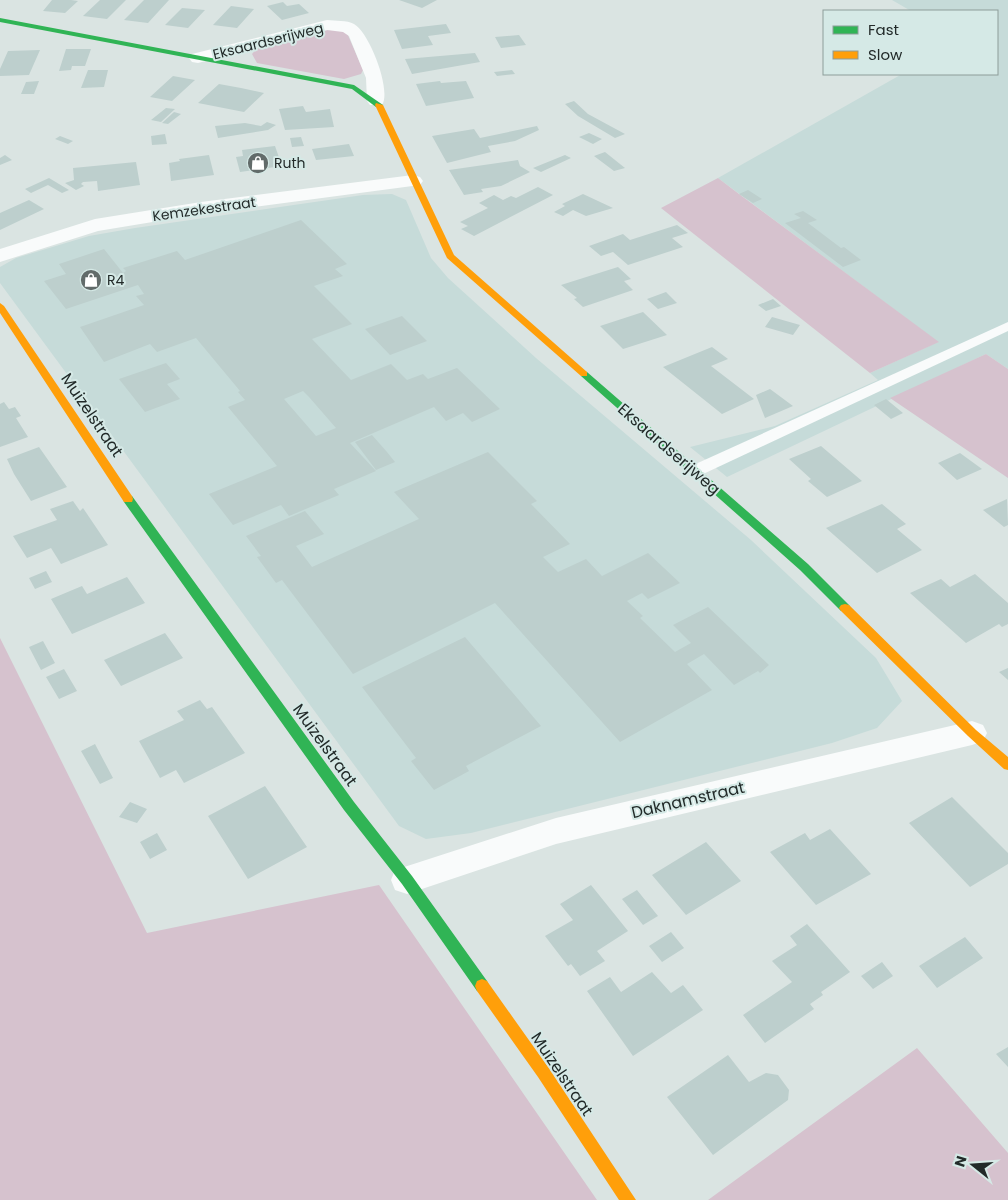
<svg xmlns="http://www.w3.org/2000/svg" width="1008" height="1200" viewBox="0 0 1008 1200" font-family="Poppins,sans-serif">
  <rect width="100%" height="100%" fill="#dae4e2"/>
  <path fill="#c6dbd9" d="M892 0H1008V369L986 354 727 477 690 447 775 426 878 380 870 373 938 342 718 178 902 74H997V11H911Z
    M392 194 406 200 431 258 448 278 536 358 751 540 876 658 902 701 877 728 832 743 471 833 426 839 399 826 0 283V267L16 258 89 236 135 228 363 195Z"/>
  <path fill="#d6c2ce" d="M328 30H339L347 33 363 70 361 74 344 79 257 63 252 54 259 46Z
    M718 178 739 194 939 342 870 373 661 208Z
    M986 354 1008 369V478L890 398Z
    M0 638 147 933 379 885 597 1200H0Z
    M917 1048 1008 1153V1200H708Z"/>
  <path fill="#bdcfcd" fill-rule="evenodd" d="M52 0H71L78 1 65 13 43 11Z
    M100 0H126L107 19 83 16Z
    M144 0H169L148 23 124 20Z
    M399 0H437L422 8Z
    M283 2 287 6 299 4 309 13 282 20 267 6Z
    M231 6 254 9 237 28 213 25Z
    M182 8 205 10 188 28 165 25Z
    M446 24 451 33 428 36 433 45 402 49 394 30Z
    M519 35 526 45 501 48 495 37Z
    M66 49H91L85 66H72L71 70 59 71Z
    M40 50 29 75 0 76V69L8 51Z
    M475 53 480 62 412 74 405 59Z
    M88 70H108L104 87 81 88Z
    M512 70 515 74 497 76 494 72Z
    M173 76 195 80 172 101 150 97Z
    M39 81 34 94H21L26 82Z
    M440 81 441 83 466 81 474 98 426 106 416 84Z
    M219 84 241 88 264 93 244 112 198 103Z
    M574 101 588 114 625 134 615 138 578 116 565 104Z
    M303 106 306 112 330 109 334 127 285 130 279 109Z
    M166 108 175 109 161 122 151 120Z
    M174 112 181 114 168 124 162 123Z
    M267 122 276 125 268 130 218 138 215 126 245 123 261 126Z
    M537 126 539 130 515 141 488 146 491 152 447 163 432 136 474 129 480 138Z
    M589 133 602 139 593 144 579 137Z
    M165 134 167 144 152 145 151 136Z
    M60 136 73 141 68 144 55 139Z
    M301 137 304 146 292 147 290 138Z
    M349 144 354 156 316 160 312 149Z
    M275 146 282 166 240 172 236 157 243 156 242 150Z
    M605 152 625 168 614 171 594 156Z
    M5 155 12 160 0 165V158Z
    M209 155 214 175 171 181 169 163 180 161 179 159Z
    M565 155 571 158 541 172 533 168Z
    M518 160 520 166 530 172 501 186 481 189 483 192 464 195 449 170Z
    M136 162 140 185 98 191 97 181 83 182 81 184 84 186 76 190 65 183 74 180 73 168Z
    M49 178 69 190 62 193 48 185 31 193 25 189Z
    M538 187 553 195 474 236 461 229 468 226 460 222 488 208 479 203 494 195 503 200 511 196 516 198Z
    M748 190 762 199 753 203 739 194Z
    M583 194 613 208 586 216 573 210 563 216 554 212 565 206 562 204Z
    M29 200 44 209 0 230V213Z
    M803 211 817 220 808 223 841 248 844 247 861 260 843 267 785 223 801 218 794 214Z
    M301 220 347 264 335 269 343 276 314 286 352 324 312 339 351 380 391 364 407 380 423 374 428 379 457 368 500 409 472 422 463 413 446 421 434 407 350 443 376 471 334 489 339 495 289 516 281 505 233 525 209 494 277 466 228 407 245 400 238 392 240 391 196 338 157 352 150 344 104 362 80 327 144 305 136 296 144 294 138 285 66 309 44 281 66 274 59 264 104 249 123 273 126 271 123 268 177 251 185 260ZM303 391 309 397 336 428 316 436 284 399Z
    M677 225 688 233 672 238 683 247 628 265 613 252 601 256 589 246 623 234 630 240Z
    M618 267 631 279 624 281 633 290 583 307 574 299 577 298 561 285Z
    M666 292 677 303 658 309 647 299Z
    M773 299 781 306 766 311 758 305Z
    M643 312 667 335 623 349 600 326Z
    M402 316 427 341 390 355 365 329Z
    M772 317 800 325 793 335 765 327Z
    M712 347 728 359 711 366 754 399 722 414 663 367Z
    M166 363 180 379 167 384 180 399 145 412 119 379Z
    M770 389 793 406 765 418 756 395Z
    M886 399 903 413 891 419 874 405Z
    M4 402 9 409 15 407 21 416 16 418 28 437 0 447V404Z
    M372 435 387 452 395 462 376 470 355 442Z
    M821 446 862 481 827 497 808 481 811 479 789 459Z
    M39 447 67 487 31 501 14 474 7 459Z
    M488 452 537 501 531 504 570 544 543 557 558 572 586 559 602 576 648 553 680 583 648 599 642 593 627 601 643 616 640 618 675 652 691 643 673 625 708 607 769 665 760 673 758 671 734 685 704 654 687 664 712 690 620 742 495 603 353 674 282 580 276 583 257 557 261 556 246 536 305 511 324 534 296 546 312 567 419 519 394 492Z
    M960 453 982 469 957 480 938 463Z
    M1007 499 1008 525 1004 527 983 510Z
    M73 501 80 511 83 508 108 545 61 564 51 548 27 558 13 536 57 520 50 509Z
    M882 504 906 524 897 529 922 550 877 573 826 528Z
    M46 571 52 582 35 589 29 578Z
    M975 574 1008 603V624L1002 627 999 624 966 643 910 593 941 579 950 587Z
    M127 577 145 603 72 634 51 599 82 586 87 594Z
    M165 633 183 658 121 686 104 660Z
    M465 637 541 726 466 766 469 771 434 790 411 761 416 758 362 687Z
    M43 641 55 663 41 670 29 647Z
    M1008 668V680L999 672Z
    M64 669 77 691 59 699 46 677Z
    M200 700 207 709 212 707 245 753 184 783 176 770 160 778 139 741 184 720 177 711Z
    M95 744 113 778 100 784 81 751Z
    M265 786 307 847 248 879 208 816Z
    M952 797 1008 853V864L970 887 909 823Z
    M130 802 147 809 137 823 119 817Z
    M830 829 871 874 816 905 770 852 805 833 810 840Z
    M157 833 167 850 150 859 140 842Z
    M706 842 741 881 686 915 652 875Z
    M591 885 628 931 597 951 605 961 580 976 571 964 568 966 545 936 573 920 560 904Z
    M637 890 658 916 643 925 622 899Z
    M807 924 850 972 821 992 823 995 810 1004 814 1009 765 1043 743 1015 792 982 772 961 797 945 790 936Z
    M671 932 684 948 662 962 649 946Z
    M965 937 983 958 937 988 919 966Z
    M882 962 893 976 873 989 861 976Z
    M652 972 671 993 683 985 703 1010 633 1056 587 991 610 977 621 992Z
    M1008 1047V1067L996 1054Z
    M728 1055 749 1082 766 1073 778 1075 789 1090 788 1100 713 1155 667 1097Z"/>
  <g fill="none" stroke-linecap="round" stroke-linejoin="round">
    <path fill="#f9fbfb" fill-rule="evenodd" d="M1008 322V331L701 475H689L687 471 689 467Z"/>
    <path fill="#f9fbfb" fill-rule="evenodd" d="M327 20C335 21 347 20 354 24 369 32 392 90 382 105H370L367 101 366 78 349 36 343 32 327 30 198 63 192 62 189 58 192 54Z
      M413 175 420 177 423 181 420 185 201 214 98 231 0 262V249L95 219 201 202Z
      M972 721 983 725 987 733 983 741 972 745 556 844 407 894 395 890 391 880 395 870 556 818Z"/>
    <path fill="#30b455" fill-rule="evenodd" d="M0 18 354 85 383 105 376 107 352 89 0 22Z
      M584 371 587 372 808 564 849 605 851 608 849 611H841L800 570 581 376V372Z
      M128 495 132 496 354 802 412 876 487 981 489 986 487 991 482 993 477 991 402 884 344 810 124 502 123 499 124 496Z"/>
    <path fill="#ff9f0a" fill-rule="evenodd" d="M376 103 383 105 454 255 587 372V376H581L447 258 375 105Z
      M0 303 4 306 132 496 133 499 132 502H124L0 313Z
      M845 604 849 605 976 730 1008 757V770L1004 769 968 736 841 611 839 608 841 605Z
      M482 979 487 981 548 1067 636 1200H619L538 1077 477 991 475 986 477 981Z"/>
  </g>
  <defs>
    <g id="shop-disc" transform="scale(1.125)"><circle r="9.5" fill="#626b6a" stroke="#d5e9e6"/><path d="M-5-2.5h2.3a2.7 3.5 0 0 1 5.4 0H5L5.5 6h-11ZM-1.5-2.5h3a1.5 2.3 0 0 0-3 0Z" fill="#fff"/></g>
  </defs>
  <g fill-rule="evenodd">
    <use href="#shop-disc" x="258" y="163"/>
    <use href="#shop-disc" x="91" y="280"/>
  </g>
  <g text-anchor="middle" dominant-baseline="central" stroke-width="4" stroke-linejoin="round" paint-order="stroke">
    <g font-size="14" fill="#222a29" stroke="#d5e9e6">
      <text transform="translate(268 41) rotate(-14)">Eksaardserijweg</text>
      <text transform="translate(204 209) rotate(-8)">Kemzekestraat</text>
    </g>
    <g font-size="14" fill="#222a29" stroke="#d5e9e6" text-anchor="start">
      <text x="274" y="163">Ruth</text>
      <text x="107" y="280">R4</text>
    </g>
    <g font-size="16" fill="#222a29" stroke="#d5e9e6">
      <text transform="translate(92 415) rotate(56)">Muizelstraat</text>
      <text transform="translate(669 449) rotate(41)">Eksaardserijweg</text>
      <text transform="translate(325 745) rotate(54)">Muizelstraat</text>
      <text transform="translate(688 800) rotate(-13)">Daknamstraat</text>
      <text transform="translate(562 1074) rotate(56)">Muizelstraat</text>
    </g>
  </g>
  <rect x="823" y="10" width="175" height="65" fill="#d5e9e6" stroke="#8d9d9a"/>
  <rect x="833" y="26" width="25" height="8" fill="#30b455" stroke="#8d9d9a"/>
  <text x="868" y="35" font-size="15" fill="#222a29">Fast</text>
  <rect x="833" y="51" width="25" height="8" fill="#ff9f0a" stroke="#8d9d9a"/>
  <text x="868" y="60" font-size="15" fill="#222a29">Slow</text>
  <g transform="translate(973 1165) rotate(287)" stroke="#d5e9e6" stroke-width="4" paint-order="stroke">
  <path d="M0-4L9 19L0 12L-9 19Z" fill="#222a29"/>
  <text y="-8" font-size="14" font-weight="bold" text-anchor="middle" fill="#222a29">N</text>
  </g>
</svg>
